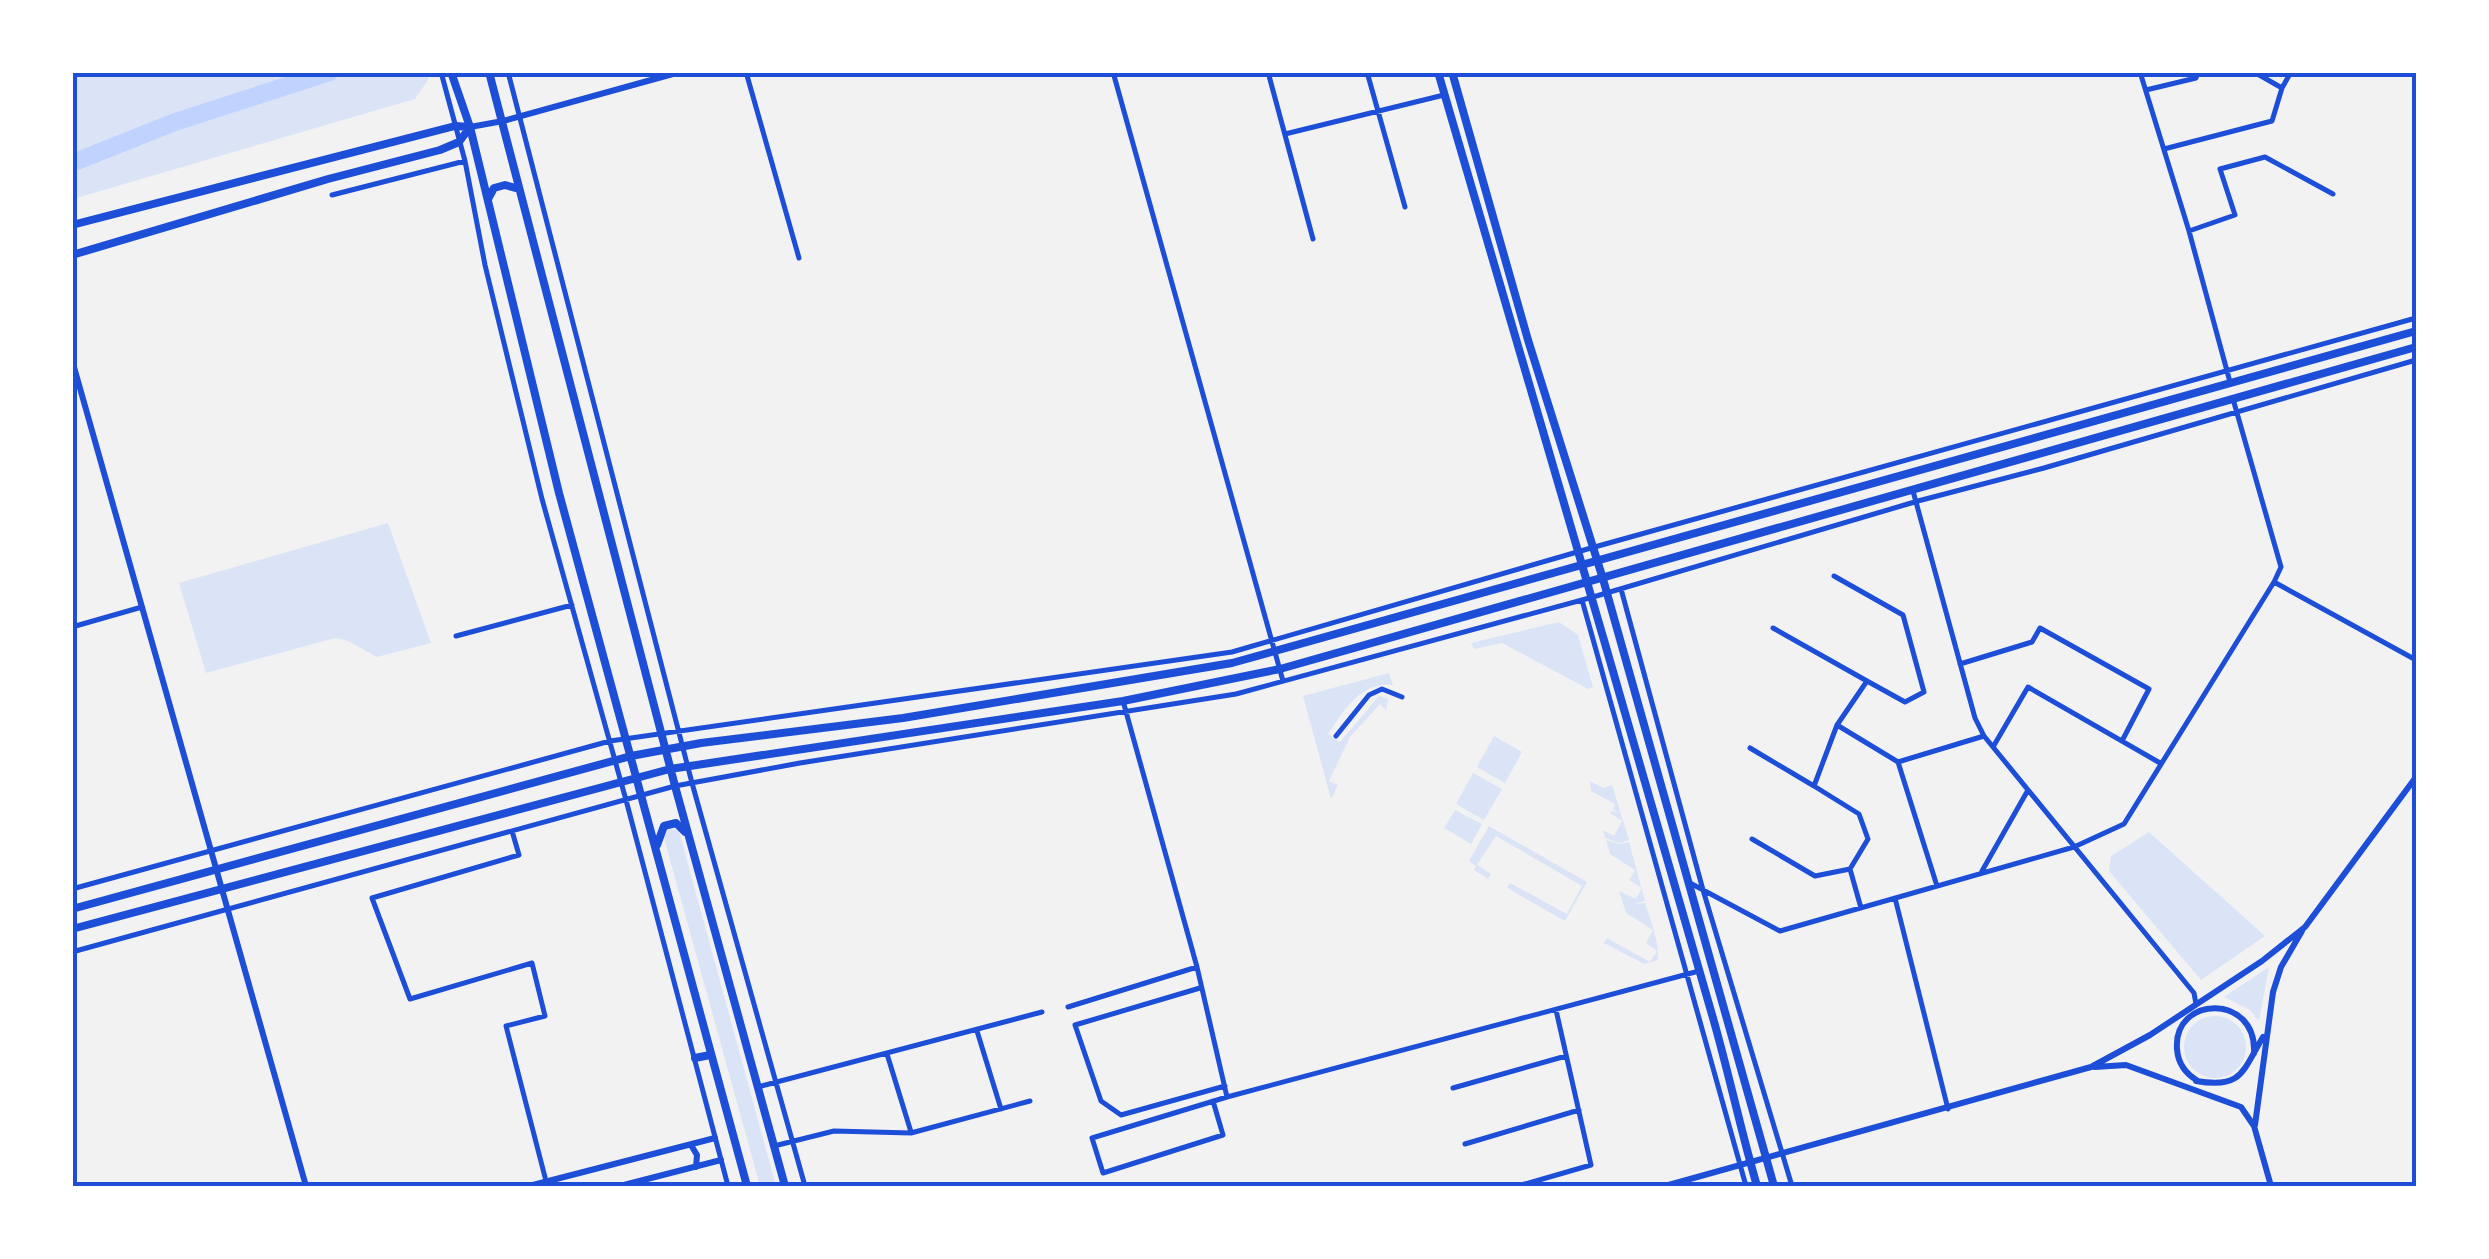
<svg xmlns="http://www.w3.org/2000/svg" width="2489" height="1259" viewBox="0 0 2489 1259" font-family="Karla,sans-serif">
  <rect width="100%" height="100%" fill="#f2f2f2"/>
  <path fill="#dbe4f7" d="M73 72H427L429 78 415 99 73 199Z
    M388 523 431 643 377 657 348 641 335 638 206 673 179 583Z
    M1559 622 1578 635 1593 687 1588 689 1502 643 1474 649 1471 643Z
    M1389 673 1393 685C1360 682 1345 709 1328 734L1340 742 1379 696 1388 699 1386 710 1380 704 1350 737 1329 781 1338 785 1331 799 1303 696Z
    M1494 736 1522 752 1505 783 1477 767Z
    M1473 773 1502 789 1484 820 1456 804Z
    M1590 781 1603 788 1612 785 1629 840 1620 843 1605 838 1603 830 1614 836 1622 821 1610 813 1612 811 1619 813 1613 809 1615 804 1591 791Z
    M1455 810 1482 824 1471 844 1444 828Z
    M1489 826 1587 882 1565 921 1507 888 1510 883 1567 914 1582 886 1496 836 1477 865 1491 874 1488 879 1474 870 1476 866 1469 861Z
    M672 829 679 831 776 1186H760L664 838 667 831Z
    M2149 832 2265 936 2201 980 2109 871 2111 856Z
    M1606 840 1620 844 1629 842 1645 901 1634 904 1645 903C1651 922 1659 941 1658 960L1644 964 1604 943 1607 938 1650 962 1657 951 1646 943 1653 930 1626 913 1619 891 1636 899 1642 888 1629 880 1635 870 1610 854Z
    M2269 967 2259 1021 2250 1010 2224 997Z
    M2184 1047a31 31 0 1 1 62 0a31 31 0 1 1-62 0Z"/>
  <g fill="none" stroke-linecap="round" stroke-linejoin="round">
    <path stroke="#bfd3fe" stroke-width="18" d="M72 163 175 122 330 72"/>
    <path stroke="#1d4ed8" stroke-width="5" d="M441 72 465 161 485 265 542 499 626 800 728 1186
      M508 72 692 783 805 1186
      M746 72 799 258
      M1113 72 1283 681
      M1268 72 1313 239
      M1367 72 1405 207
      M2140 72 2189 231 2230 382
      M2254 72 2282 88
      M2146 90 2196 78 2198 72
      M1285 134 1444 95
      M2164 149 2272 121 2282 88 2291 72
      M332 195 465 161
      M2189 231 2235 215 2220 169 2265 157 2333 194
      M2233 399 2281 567 2274 582 2416 660
      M1913 491 1975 718 1984 736 2194 993 2196 1004
      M1834 576 1903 615 1924 692 1905 702 1867 681
      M1621 589 1703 890 1792 1186
      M1582 600 1746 1186
      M72 627 142 607
      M1773 628 1867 681 1837 725 1814 786 1859 814 1868 839 1850 869 1861 908
      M456 636 572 605
      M1960 664 2032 642 2040 628 2149 689 2122 741
      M1123 701 1197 967 1227 1097
      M1837 725 1898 762 1937 886
      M1336 736 1369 695 1382 689 1402 697
      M1993 747 2028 687 2160 763
      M1750 748 1814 786
      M1898 762 1984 736
      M512 831 519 855 372 898 410 999 532 963 545 1016 506 1026 546 1181
      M1752 839 1815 876 1850 869
      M1982 871 2028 790
      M1690 883 1780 931 2074 847 2124 824 2274 582
      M72 889 610 741 1232 652 1591 548 2416 318
      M1895 898 1948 1109
      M72 952 675 786 800 763 1236 694 1593 597 1918 501 2044 468 2416 360
      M1200 988 1075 1025 1101 1101 1121 1115 1225 1086
      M1068 1007 1197 967
      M977 1031 1001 1109
      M887 1054 911 1132
      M758 1087 1042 1012
      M1453 1088 1566 1056
      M1213 1101 1223 1135 1103 1173 1092 1138 1227 1097 1699 971
      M1465 1144 1579 1110
      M774 1146 834 1131 911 1133 1030 1101
      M1518 1186 1591 1165 1556 1010"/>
    <path stroke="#1d4ed8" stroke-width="6" d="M470 127 503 121 680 72
      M72 360 306 1186
      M2095 1067 2126 1065 2241 1107 2254 1126 2271 1186
      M2196 1081C2242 1089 2242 1072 2263 1037
      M2198 1081C2186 1074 2178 1064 2177 1049 2173 995 2257 993 2254 1053
      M2255 1125 2273 992 2281 967 2302 931
      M691 1145 697 1155 696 1167
      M529 1186 715 1138
      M620 1186 721 1160
      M1665 1186 2091 1067 2150 1035 2262 961 2305 927 2416 777"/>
    <path stroke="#1d4ed8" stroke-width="8" d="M1438 72C1530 388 1623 702 1713 1018 1729 1074 1741 1131 1757 1186
      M1452 72 1528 340 1603 579 1774 1186
      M72 225 455 126 470 127
      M72 255 328 179 440 150 459 142 470 127"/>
    <path stroke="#1d4ed8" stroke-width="8" d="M451 72 470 127 559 493 747 1186
      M489 72 675 786 785 1186
      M488 199 494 188 505 185 519 189
      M657 845 664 826 676 823 685 832
      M72 909 631 756 701 743 903 718 1232 663 2416 331
      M72 929 670 769 1123 701 1280 669 2416 347
      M695 1058 710 1055"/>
  </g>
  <rect width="2489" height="1259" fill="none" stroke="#ffffff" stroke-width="150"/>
  <rect x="75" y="75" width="2339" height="1109" fill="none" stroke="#1d4ed8" stroke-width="4"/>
</svg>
